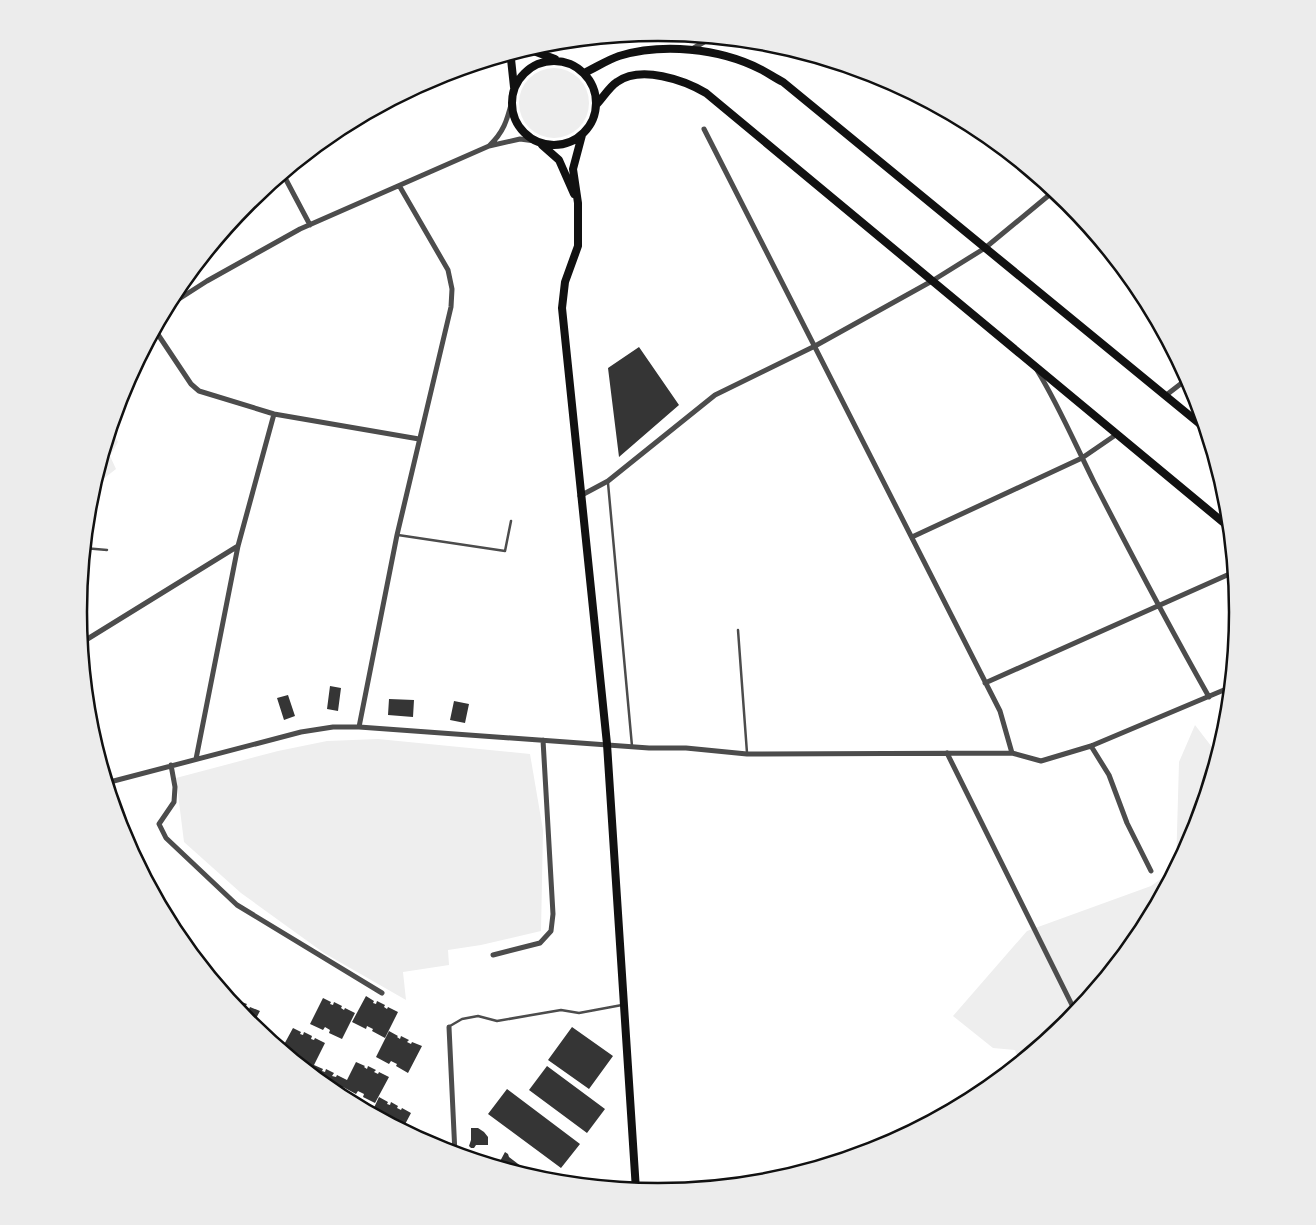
<svg xmlns="http://www.w3.org/2000/svg" width="1316" height="1225" viewBox="0 0 1316 1225" font-family="Inter,sans-serif">
  <rect width="100%" height="100%" fill="#fff"/>
  <path fill="#eee" d="M519 103a35 35 0 1 1 70 0a35 35 0 1 1-70 0Z
    M111 429 118 442 110 456 116 469 93 487Z
    M1195 725 1218 755 1194 835 1176 867 1179 762Z
    M378 739 530 754 543 830 541 931 481 945 448 950 449 965 403 972 406 1000 324 953 241 893 184 842 176 778 278 751 327 741Z
    M1176 868 1140 935 1068 1023 1019 1063 1015 1050 993 1048 953 1016 1027 931 1151 886Z"/>
  <path fill="#353535" d="M639 347 679 405 619 457 608 368Z
    M330 686 341 688 338 711 327 709Z
    M288 695 295 716 284 720 277 698Z
    M389 699 414 700 413 717 388 715Z
    M454 701 469 704 465 723 450 720Z
    M225 995 236 1000 235 1002 238 1003 239 1001 247 1004 245 1007 249 1009 250 1007 260 1011 252 1026Z
    M366 996 374 1001 373 1003 376 1004 377 1001 385 1005 384 1007 387 1009 388 1007 398 1012 385 1038 372 1031 373 1029 367 1026 366 1029 352 1022Z
    M323 998 331 1002 330 1004 333 1005 334 1002 342 1006 341 1008 344 1010 345 1008 355 1013 342 1039 329 1033 330 1030 325 1027 323 1030 310 1024Z
    M572 1027 613 1056 589 1089 548 1060Z
    M293 1028 301 1032 300 1034 303 1035 304 1032 312 1036 311 1039 314 1040 315 1038 325 1043 314 1065 323 1069 322 1071 325 1072 326 1069 334 1073 332 1076 336 1077 337 1075 347 1080 356 1062 365 1066 364 1067 367 1069 368 1066 376 1070 374 1072 378 1074 379 1072 389 1077 375 1103 363 1097 364 1094 358 1091 356 1094 343 1087 338 1096 336 1095 310 1074 312 1069 299 1063 300 1060 295 1057 293 1060 281 1050Z
    M389 1031 398 1036 397 1037 400 1039 401 1036 409 1040 407 1042 411 1044 412 1042 422 1046 408 1073 396 1066 397 1064 391 1061 389 1064 376 1057Z
    M547 1066 605 1109 587 1133 529 1090Z
    M507 1089 580 1144 561 1168 488 1114Z
    M379 1097 388 1102 387 1104 390 1105 391 1102 398 1106 397 1108 401 1110 402 1108 411 1113 402 1130 371 1114Z
    M471 1128H478L484 1132 488 1137V1145H476L474 1148H471L469 1146 471 1140Z
    M505 1152 508 1154 509 1157 526 1170 529 1169 531 1171 530 1175 527 1176 497 1167Z"/>
  <g fill="none" stroke-linecap="round" stroke-linejoin="round">
    <path stroke="#4c4c4c" stroke-width="2.5" d="M608 483 632 746
      M398 535 505 551 511 521
      M84 548 107 550
      M738 630 747 753
      M450 1026 462 1019 478 1016 497 1021 561 1010 579 1013 622 1005"/>
    <path stroke="#4c4c4c" stroke-width="5" d="M692 49 711 38
      M704 129 1000 711 1012 753
      M489 146C504 132 507 120 512 101
      M283 174 310 225
      M168 306 207 281 300 229 489 146 520 139 535 141
      M155 330 191 384 199 391 274 414 419 439
      M1037 370C1059 406 1075 444 1094 482 1131 554 1169 626 1209 697
      M1165 396 1187 379
      M580 496 608 481 715 395 815 346 932 281 985 248 1054 191
      M912 537 1082 458 1117 434
      M81 643 238 546
      M985 683 1234 572
      M359 727 397 535 451 307 452 289 448 270 400 187
      M1091 746 1109 775 1127 823 1151 871
      M947 753 1076 1013
      M196 759 238 546 274 414
      M171 765 175 787 174 802 159 824 166 838 237 905 382 993
      M106 783 301 732 333 727H359L649 748H686L747 754 1012 753 1041 761 1091 746 1231 687
      M493 955 540 943 551 931 553 914 543 740
      M449 1027 455 1154"/>
    <path stroke="#111" stroke-width="8" d="M528 49 555 59
      M509 55 511 59 514 87
      M512 103a42 42 0 1 1 84 0a42 42 0 1 1-84 0Z
      M584 73C595 68 607 60 619 56 662 43 719 48 760 69 768 73 775 78 783 82L1206 429
      M596 105C603 98 609 87 617 82 641 65 684 80 706 93L1230 528
      M582 135 573 169 578 203V246L565 282 562 308 607 744 636 1190
      M542 145 559 160 574 194"/>
  </g>
  <path d="M0 0H1316V1225H0ZM87 612a571 571 0 1 1 1142 0a571 571 0 1 1-1142 0Z" fill="#ececec" fill-rule="evenodd"/>
  <path fill="none" stroke="#111" stroke-width="2.5" d="M87 612a571 571 0 1 1 1142 0a571 571 0 1 1-1142 0Z"/>
</svg>
